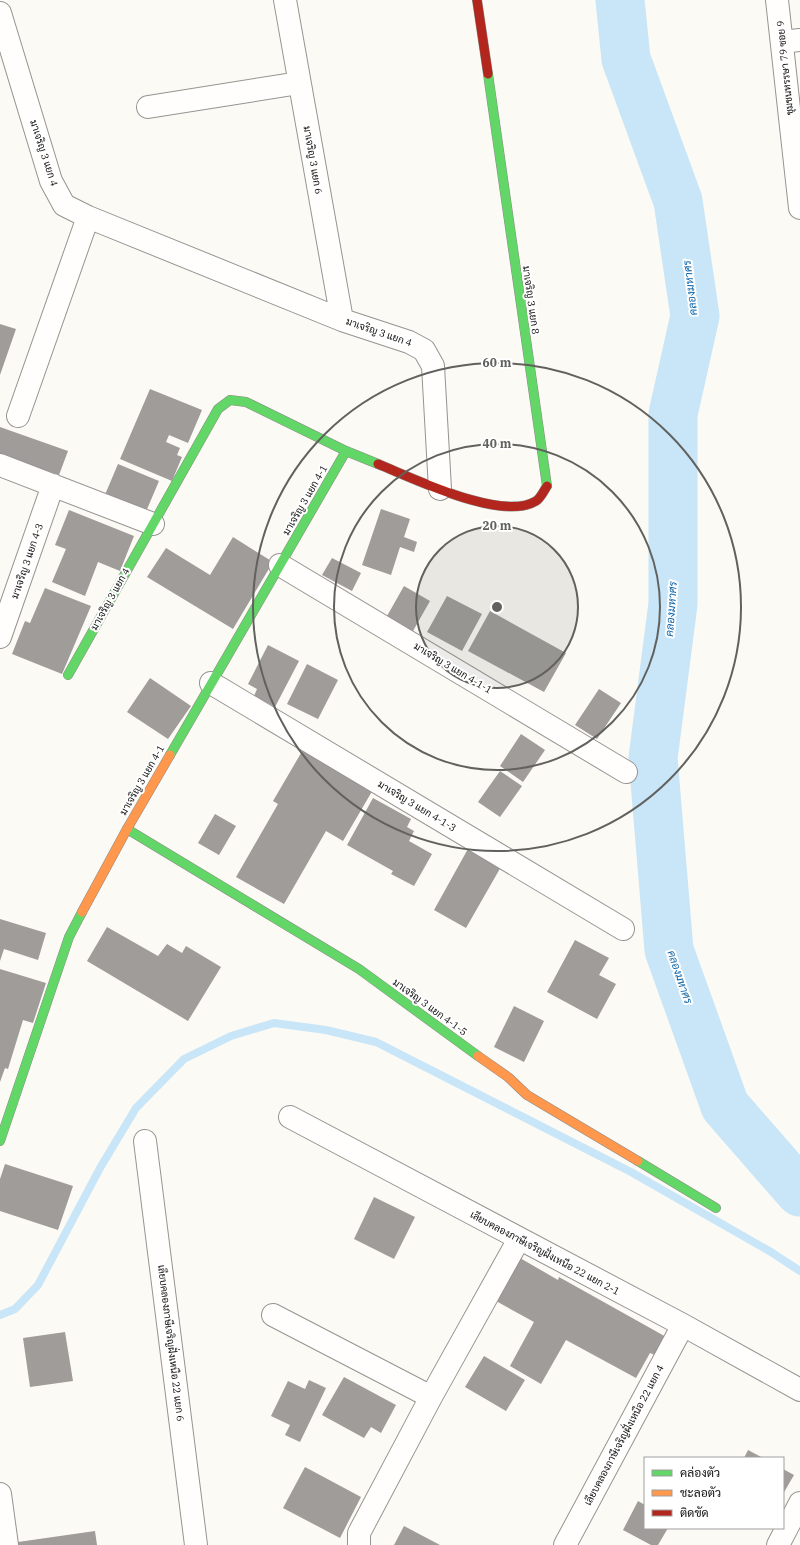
<svg xmlns="http://www.w3.org/2000/svg" width="800" height="1545" viewBox="0 0 800 1545" font-family="'IBM Plex Serif',Sarabun,serif">
  <rect width="100%" height="100%" fill="#fcfaf4"/>
  <g fill="none" stroke-linecap="round" stroke-linejoin="round">
    <path stroke="#c8e6f8" stroke-width="8" d="M0 1315 15 1309 38 1285 100 1168 136 1108 184 1059 231 1036 274 1023 326 1030 376 1042 631 1172 771 1252 800 1271"/>
    <path stroke="#c8e6f8" stroke-width="49" d="M620 0 626 59 678 201 695 316 673 414V604L653 758 669 950 725 1106 800 1192"/>
  </g>
  <path fill="#9f9c99" d="M0 324 16 329 0 375Z
    M150 389 202 410 188 443 169 435 166 442 180 448 177 455 182 457 172 481 120 459Z
    M0 427 68 451 59 475 0 454Z
    M118 464 159 481 145 514 104 497Z
    M381 509 410 519 404 537 417 542 414 552 400 547 391 575 362 565Z
    M69 510 134 536 120 571 98 562 85 596 52 582 66 549 55 545Z
    M233 537 273 562 233 629 147 577 166 548 210 575Z
    M332 558 361 573 352 591 322 575Z
    M404 586 430 601 413 631 387 616Z
    M45 588 91 606 62 674 12 654 25 621 30 623Z
    M447 596 482 614 462 651 427 632Z
    M490 611 566 653 544 692 468 651Z
    M268 645 299 661 275 707 254 696 257 689 248 684Z
    M307 664 338 680 318 719 287 704Z
    M150 678 191 706 168 739 127 712Z
    M599 689 621 703 597 739 575 725Z
    M521 734 545 750 523 782 500 766Z
    M304 748 374 788 343 841 326 831 284 904 236 877 278 804 273 801Z
    M500 771 522 786 500 817 478 802Z
    M373 798 411 819 407 827 414 831 409 841 432 854 414 886 391 874 393 871 347 845Z
    M215 814 236 826 219 855 198 843Z
    M469 847 502 865 466 928 434 910Z
    M0 919 46 933 38 960 4 949 0 961Z
    M107 927 158 956 167 944 182 953 186 946 221 967 188 1021 87 961Z
    M575 940 609 958 599 975 616 984 597 1019 547 992Z
    M0 969 46 983 33 1023 23 1020 8 1069 5 1068 0 1082Z
    M514 1006 544 1021 524 1062 494 1047Z
    M5 1164 73 1186 58 1230 0 1211V1179Z
    M374 1197 415 1217 394 1259 354 1239Z
    M520 1258 558 1280 559 1277 668 1338 657 1356 650 1353 636 1378 566 1340 541 1384 510 1366 534 1322 496 1301Z
    M65 1332 73 1381 30 1387 23 1338Z
    M484 1356 525 1380 506 1411 465 1387Z
    M344 1377 396 1405 381 1433 371 1427 364 1438 322 1415Z
    M309 1380 326 1388 300 1442 285 1435 290 1425 271 1416 288 1381 305 1389Z
    M748 1450 763 1458H744Z
    M305 1467 361 1497 340 1538 283 1508Z
    M783 1469 794 1475 783 1494Z
    M638 1501 645 1505V1528H668L658 1545H651L623 1530Z
    M404 1526 440 1545H394Z
    M95 1531 97 1545H18V1542Z"/>
  <g fill="none" stroke-linecap="round" stroke-linejoin="round">
    <g stroke="#959492" stroke-width="24">
      <path id="street" d="M285 0 342 320
        M777 0 800 208
        M0 13 51 181 64 205 88 217 342 320 409 342 424 350 433 366 440 489
        M782 42 800 40
        M148 107 299 83
        M18 416 88 217
        M0 465 153 524
        M280 565 626 772
        M0 637 53 485
        M211 683 623 929
        M290 1117 683 1325 800 1390
        M145 1141 196 1545
        M273 1315 431 1397
        M0 1494 7 1545
        M359 1545V1533L431 1397 519 1239
        M565 1545 683 1325
        M778 1545 800 1503"/>
    </g>
    <g stroke="#8c8b88" stroke-width="10">
      <path id="fast" d="M488 74 547 486
        M68 675 218 409 230 400 246 402 346 451 378 464
        M170 755 346 451
        M127 829 359 969 478 1056
        M0 1141 69 937 82 912
        M638 1161 716 1208"/>
    </g>
    <g stroke="#8c8b88" stroke-width="10">
      <path id="slow" d="M82 912 127 829 170 755
        M478 1056 508 1077 527 1095 638 1161"/>
    </g>
    <g stroke="#8c8b88" stroke-width="10">
      <path id="jam" d="M477 0 488 74
        M378 464C413 478 502 522 536 501 540 499 544 491 547 486"/>
    </g>
    <use href="#street" stroke="#fffefd" stroke-width="22"/>
    <use href="#fast" stroke="#63d668" stroke-width="9"/>
    <use href="#slow" stroke="#ff974d" stroke-width="9"/>
    <use href="#jam" stroke="#b3261e" stroke-width="9"/>
  </g>
  <circle cx="497" cy="607" r="81" fill="#61615e" fill-opacity=".12"/>
  <g fill="none" stroke="#61615e" stroke-width="2">
    <circle cx="497" cy="607" r="81"/>
    <circle cx="497" cy="607" r="163"/>
    <circle cx="497" cy="607" r="244"/>
  </g>
  <g text-anchor="middle" dominant-baseline="central" stroke-width="4" stroke-linejoin="round" paint-order="stroke">
    <g font-size="10" fill="#0e0e0e" stroke="#fff">
      <text transform="translate(785 68) rotate(-96)">ชุมชนหรรษา 79 ซอย 9</text>
      <text transform="translate(44 153) rotate(72)">มาเจริญ 3 แยก 4</text>
      <text transform="translate(313 160) rotate(80)">มาเจริญ 3 แยก 6</text>
      <text transform="translate(531 300) rotate(82)">มาเจริญ 3 แยก 8</text>
      <text transform="translate(379 332) rotate(19)">มาเจริญ 3 แยก 4</text>
      <text transform="translate(305 500) rotate(-60)">มาเจริญ 3 แยก 4-1</text>
      <text transform="translate(27 561) rotate(-71)">มาเจริญ 3 แยก 4-3</text>
      <text transform="translate(110 599) rotate(-61)">มาเจริญ 3 แยก 4</text>
      <text transform="translate(453 668) rotate(31)">มาเจริญ 3 แยก 4-1-1</text>
      <text transform="translate(142 780) rotate(-60)">มาเจริญ 3 แยก 4-1</text>
      <text transform="translate(417 806) rotate(31)">มาเจริญ 3 แยก 4-1-3</text>
      <text transform="translate(430 1007) rotate(36)">มาเจริญ 3 แยก 4-1-5</text>
      <text transform="translate(545 1253) rotate(28)">เลียบคลองภาษีเจริญฝั่งเหนือ 22 แยก 2-1</text>
      <text transform="translate(171 1343) rotate(83)">เลียบคลองภาษีเจริญฝั่งเหนือ 22 แยก 6</text>
      <text transform="translate(624 1435) rotate(-62)">เลียบคลองภาษีเจริญฝั่งเหนือ 22 แยก 4</text>
    </g>
    <g font-size="11" font-style="italic" fill="#0f65a9" stroke="#fff">
      <text transform="translate(690 288) rotate(-97)">คลองมหาศร</text>
      <text transform="translate(671 609) rotate(-86)">คลองมหาศร</text>
      <text transform="translate(680 977) rotate(71)">คลองมหาศร</text>
    </g>
  </g>
  <circle cx="497" cy="607" r="6" fill="#61615e" stroke="#fff" stroke-width="2"/>
  <g font-size="12" text-anchor="middle" font-weight="bold" fill="#61615e" stroke="#fff" stroke-width="4" stroke-linejoin="round" paint-order="stroke">
    <text x="497" y="367">60 m</text>
    <text x="497" y="448">40 m</text>
    <text x="497" y="530">20 m</text>
  </g>
  <rect x="644" y="1457" width="140" height="72" fill="#ffffff" stroke="#9f9f9f"/>
  <rect x="652" y="1470" width="20" height="6" fill="#63d668" stroke="#9f9f9f"/>
  <text x="680" y="1477" font-size="12" fill="#0e0e0e">คล่องตัว</text>
  <rect x="652" y="1490" width="20" height="6" fill="#ff974d" stroke="#9f9f9f"/>
  <text x="680" y="1497" font-size="12" fill="#0e0e0e">ชะลอตัว</text>
  <rect x="652" y="1510" width="20" height="6" fill="#b3261e" stroke="#9f9f9f"/>
  <text x="680" y="1517" font-size="12" fill="#0e0e0e">ติดขัด</text>
</svg>
